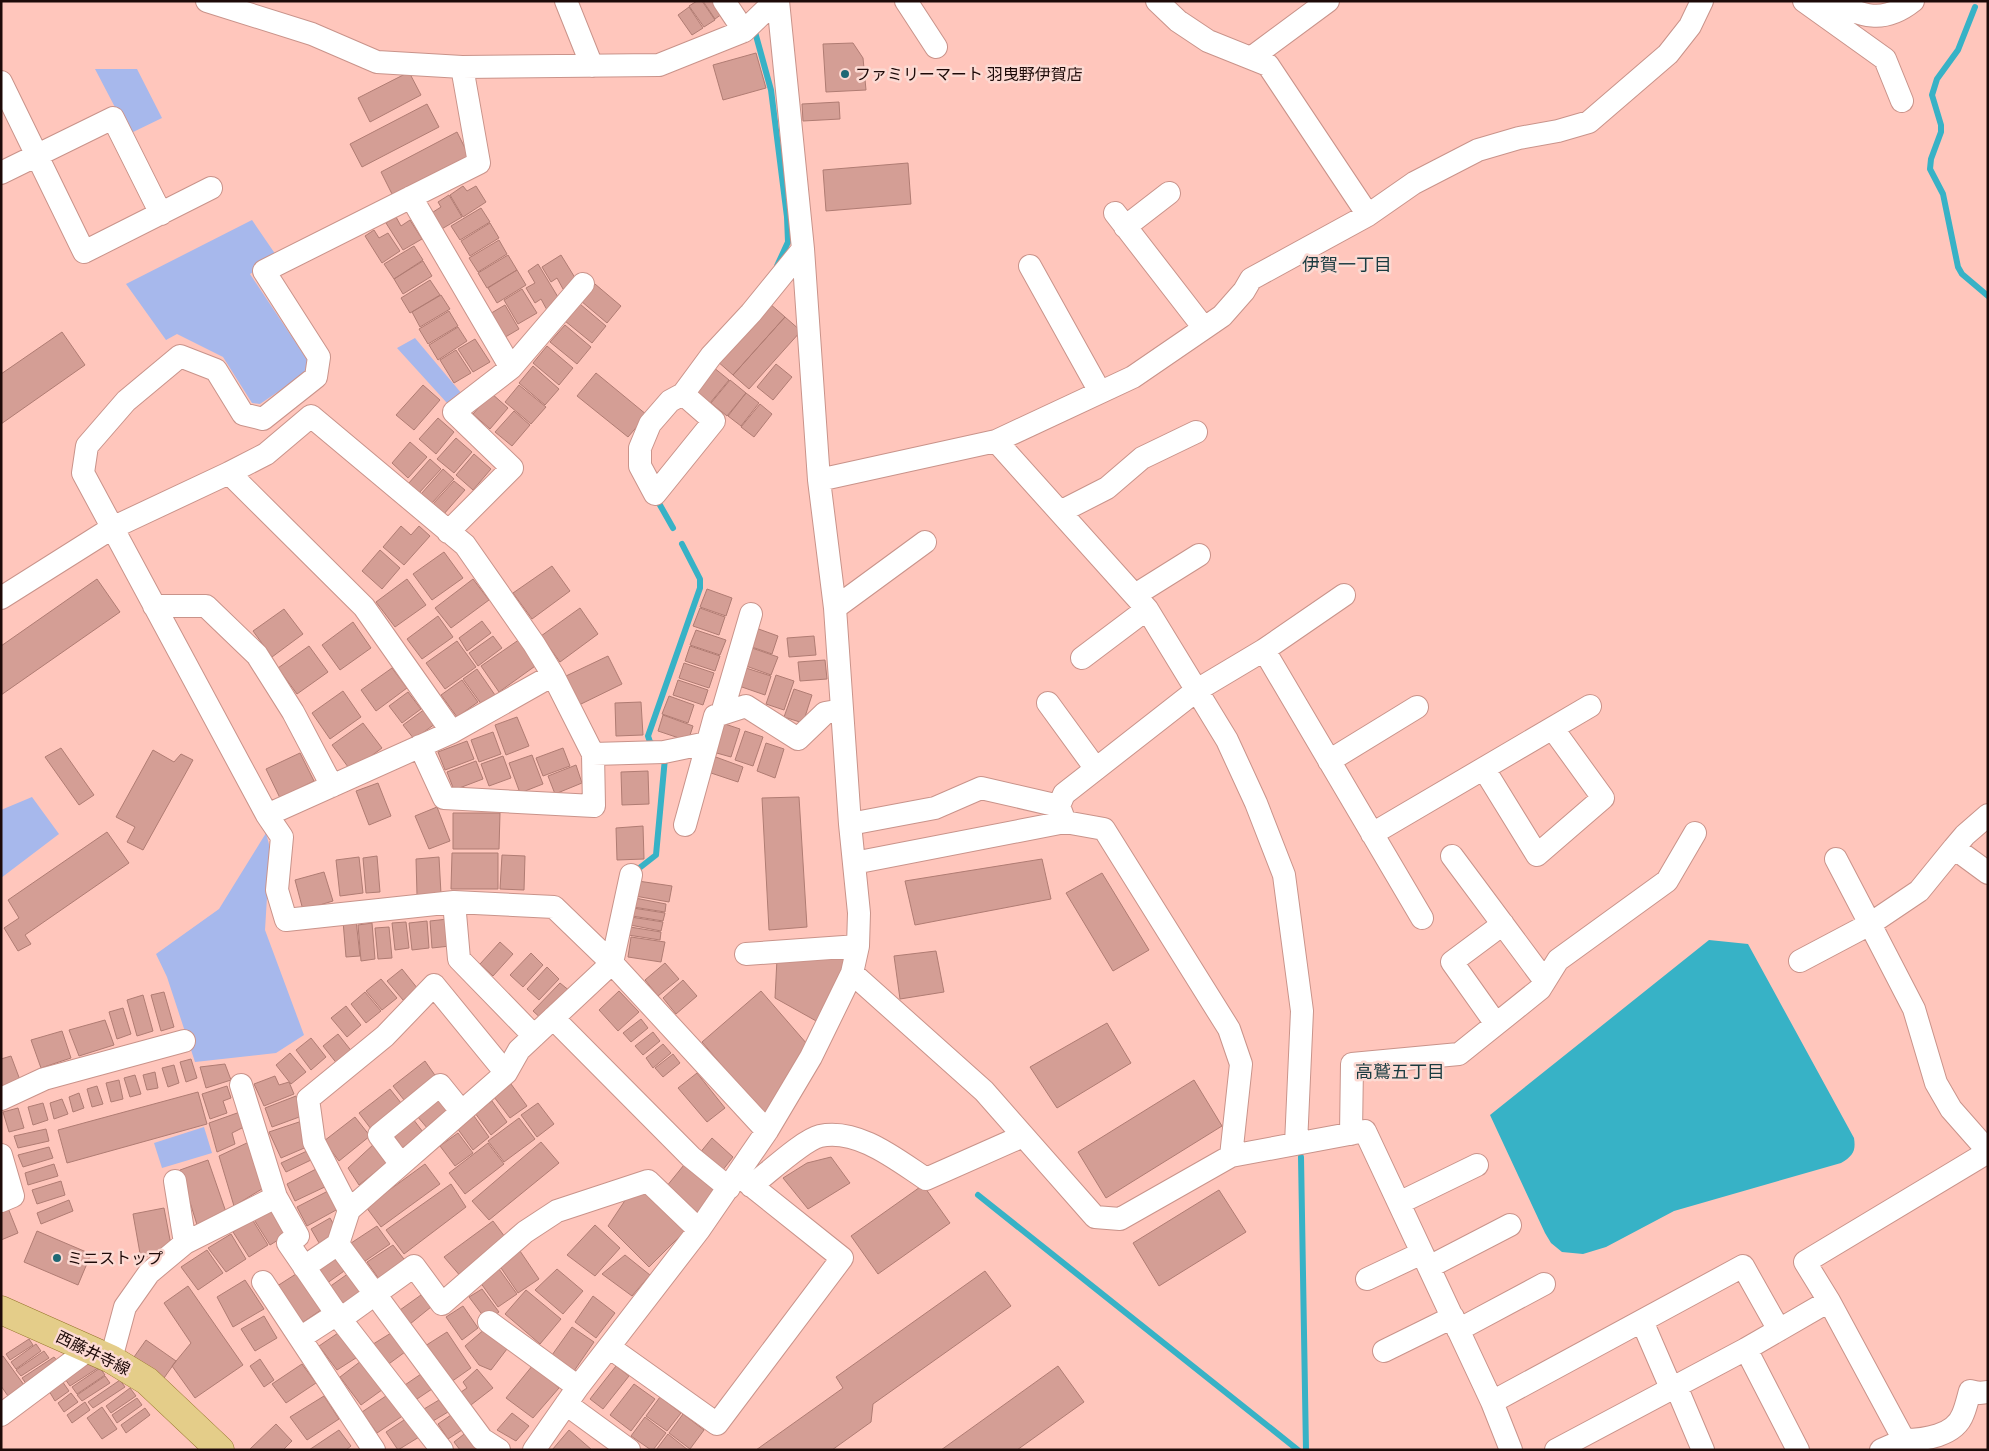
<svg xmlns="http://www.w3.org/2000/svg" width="1989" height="1451" viewBox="0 0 1989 1451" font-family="'Zilla Slab','Noto Sans JP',serif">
  <rect width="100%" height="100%" fill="#ffc6bc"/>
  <path fill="#a7b8ec" d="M95 69H137L162 118 129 134Z
    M252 220 278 258 250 274 308 361 304 374 260 404 252 403 223 357 177 334 166 340 126 284Z
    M415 338 462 394 447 403 397 348Z
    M32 797 59 834 1 878V810Z
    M266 833 270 848 265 930 304 1035 276 1053 195 1062 167 977 156 954 219 909Z
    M204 1127 212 1153 162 1168 154 1143Z"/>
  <path fill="#37b2c6" d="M1709 940 1748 944 1854 1138C1856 1151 1853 1156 1841 1163L1674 1211 1606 1247 1583 1254 1562 1252 1551 1243 1545 1233 1490 1115Z"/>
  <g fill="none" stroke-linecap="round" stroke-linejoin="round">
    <path stroke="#37b2c6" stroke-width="6" d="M1975 7 1958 50 1937 79 1932 95 1941 125V132L1931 159 1930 169 1943 194 1958 267 1962 274 1988 296
      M755 32 771 90 787 217 788 242 777 266
      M656 498 673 528
      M654 745 650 742 648 736 700 588V579L682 544
      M633 873 656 855 665 758
      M1301 1157 1306 1450
      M978 1195 1298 1450"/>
  </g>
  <path fill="#d49e95" stroke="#b07c73" d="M697 1H702L715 20 704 27 689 6Z
    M703 1H719L726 11 715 19Z
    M689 7 703 28 692 35 678 15Z
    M853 43 863 58 866 90 826 92 823 44Z
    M756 53 766 88 723 100 713 65Z
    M409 72 421 95 370 122 358 98Z
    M839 102 840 119 803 121 802 104Z
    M427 104 439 127 362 167 350 144Z
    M457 132 469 156 393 196 381 172Z
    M908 163 911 204 826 211 823 170Z
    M463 186 467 191 476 186 486 202 463 217 450 195Z
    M449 195 462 217 440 230 430 214 441 207 438 202Z
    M481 208 490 222 460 240 451 226Z
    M396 217 401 226 410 220 422 239 403 250 386 223Z
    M490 223 499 238 470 256 461 241Z
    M374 230 379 238 388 233 400 251 382 263 365 236Z
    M499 240 507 254 478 272 469 258Z
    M414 246 423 260 394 279 384 264Z
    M508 255 517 270 487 288 478 273Z
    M561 255 577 281 563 289 557 278 551 282 542 267Z
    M423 261 432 276 403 294 394 279Z
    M538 264 561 302 547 310 541 299 535 303 526 288 535 283 528 271Z
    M517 270 526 285 497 303 488 288Z
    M430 280 440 295 410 313 401 298Z
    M595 284 621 306 607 323 581 301Z
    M522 289 537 313 518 324 504 300Z
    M441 295 450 309 420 327 412 312Z
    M769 303 785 317 733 375 717 361Z
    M580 304 606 326 592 343 565 321Z
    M505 305 519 329 502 339 488 315Z
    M449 311 458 326 428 344 419 329Z
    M785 317 801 331 749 389 733 375Z
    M565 325 591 347 577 364 550 342Z
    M458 327 467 341 438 360 429 345Z
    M62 332 85 365 1 424V374Z
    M475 339 490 362 473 372 458 349Z
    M547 346 573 368 559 385 533 363Z
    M456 350 471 373 454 383 440 360Z
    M776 364 792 377 773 400 757 387Z
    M533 366 559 389 545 405 519 383Z
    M713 367 729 380 710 403 695 390Z
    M596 373 647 415 628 437 577 396Z
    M730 380 746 393 727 416 711 403Z
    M423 385 440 400 414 430 396 415Z
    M519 385 546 407 531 424 505 402Z
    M491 393 508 408 490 429 473 414Z
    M746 393 759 403 741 426 728 416Z
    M760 404 772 414 754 437 741 427Z
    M514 411 530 425 512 446 495 432Z
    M438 418 454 432 436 454 419 439Z
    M456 438 472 452 454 473 437 459Z
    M410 442 427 457 408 478 392 463Z
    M474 454 491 469 473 490 456 475Z
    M430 459 441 469 419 493 408 484Z
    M443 469 454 479 432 503 421 494Z
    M454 481 465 490 443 515 432 505Z
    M401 526 411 535 419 526 430 536 404 565 383 547Z
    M380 550 400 568 382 589 362 571Z
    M444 552 463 578 432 600 413 574Z
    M552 566 570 591 532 619 513 593Z
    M97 579 120 612 1 695V646Z
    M407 579 426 605 395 627 376 602Z
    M473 579 489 600 451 628 435 608Z
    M707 589 732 598 726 616 700 607Z
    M580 608 598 634 560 662 541 636Z
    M700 608 725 617 719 635 693 626Z
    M284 609 303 634 272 657 253 631Z
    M438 616 453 637 422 659 407 639Z
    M482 621 491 633 467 651 459 638Z
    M353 622 371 648 340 670 322 645Z
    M753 627 778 636 772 654 746 645Z
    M696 630 726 640 720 655 690 645Z
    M493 636 502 648 478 666 469 653Z
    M814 636 816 655 789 657 787 638Z
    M520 639 538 664 499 692 481 666Z
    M457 641 476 667 445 689 426 663Z
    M309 646 328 672 297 694 278 668Z
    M690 646 720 656 715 671 685 661Z
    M752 648 778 657 771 675 746 666Z
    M608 656 622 684 579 705 566 676Z
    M825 660 827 679 800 681 798 662Z
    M684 663 714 673 709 688 679 678Z
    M392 668 407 688 376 711 361 690Z
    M746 668 771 676 765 695 739 686Z
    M477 669 495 695 482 705 463 679Z
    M776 675 794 681 784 710 766 704Z
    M462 680 478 702 457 717 441 695Z
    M678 680 708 690 703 705 673 695Z
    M794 689 812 695 803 723 784 717Z
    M343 691 361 717 330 739 312 713Z
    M408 692 421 709 402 723 389 706Z
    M669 696 694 705 688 723 662 714Z
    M641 702 643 735 616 736 615 703Z
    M425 709 435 724 414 739 403 725Z
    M663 715 693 726 688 741 658 731Z
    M517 717 529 746 506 755 495 725Z
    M363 723 382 748 351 771 332 745Z
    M722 723 740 729 731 757 713 752Z
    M745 731 763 737 753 766 735 760Z
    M493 732 501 754 479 762 471 740Z
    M467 741 474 759 445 770 438 752Z
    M766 743 784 749 775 778 757 771Z
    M61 748 94 795 79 805 45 757Z
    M563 748 570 766 543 776 536 758Z
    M153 750 174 762 181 754 193 760 143 850 127 842 135 827 116 817Z
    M300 753 314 781 280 798 266 769Z
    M532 755 543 784 520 793 509 763Z
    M503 756 511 778 489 786 481 764Z
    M713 756 743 767 738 782 708 772Z
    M476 761 483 779 454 790 447 772Z
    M576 765 582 783 555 794 548 776Z
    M648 771 649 804 622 805 621 772Z
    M378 783 391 816 369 825 356 791Z
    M799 797 807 927 769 930 762 798Z
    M437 807 450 841 429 849 415 816Z
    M453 813H500L499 849H453Z
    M643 826 644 859 617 860 616 828Z
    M107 832 129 863 25 935 31 944 18 951 4 928 19 918 8 900Z
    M452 853H498V889H451Z
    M502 855 525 856 524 890 500 889Z
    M377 856 380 892 366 893 363 858Z
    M359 857 363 893 340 896 336 860Z
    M439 857 441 894 417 895 416 859Z
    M1042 859 1051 899 915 925 905 881Z
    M324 872 333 901 303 910 295 880Z
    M1102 873 1149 950 1113 971 1066 893Z
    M638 881 672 886 669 902 635 896Z
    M635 898 666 904 665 912 633 907Z
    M633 908 665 913 663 921 632 916Z
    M631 917 663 922 661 931 630 925Z
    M448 919 450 946 432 948 430 921Z
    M356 920 360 956 346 957 343 921Z
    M427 921 429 948 412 950 409 923Z
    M406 922 409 948 395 950 392 923Z
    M372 923 375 959 361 961 358 925Z
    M389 927 392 958 378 959 375 928Z
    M630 927 661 932 660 940 628 935Z
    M631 937 665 942 661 962 628 957Z
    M500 942 513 954 493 976 480 964Z
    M936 951 944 992 900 999 894 956Z
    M531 953 543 965 523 987 510 975Z
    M847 953 849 967 818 1022 775 998 777 959Z
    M665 963 679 979 658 996 645 980Z
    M547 967 559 979 539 1000 527 989Z
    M402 969 418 989 403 1000 387 981Z
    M381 979 397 998 382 1010 366 991Z
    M683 980 697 996 676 1014 663 998Z
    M560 983 571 992 544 1021 533 1011Z
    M619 991 639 1012 618 1031 599 1010Z
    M761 991 807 1044 764 1115 702 1042Z
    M164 992 174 1027 161 1031 151 995Z
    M365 992 381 1011 366 1023 351 1004Z
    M143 995 153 1031 137 1036 127 1000Z
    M346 1006 361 1025 347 1037 331 1018Z
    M123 1008 131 1034 117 1039 109 1012Z
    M641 1019 648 1028 631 1042 623 1033Z
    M105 1020 114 1045 79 1056 69 1030Z
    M1107 1023 1131 1063 1057 1108 1030 1067Z
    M62 1031 71 1058 41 1068 31 1040Z
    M653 1032 660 1041 643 1055 635 1046Z
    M338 1034 353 1053 338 1065 323 1046Z
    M311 1038 326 1057 311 1070 296 1050Z
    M663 1044 671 1053 653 1068 646 1058Z
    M290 1053 306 1072 291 1084 276 1065Z
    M673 1054 680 1063 663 1077 655 1068Z
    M11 1056 20 1080 1 1087V1059Z
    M191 1059 197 1078 186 1082 180 1062Z
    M425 1061 439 1081 408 1105 393 1086Z
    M225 1064 231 1080 206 1088 200 1067Z
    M174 1065 179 1083 168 1087 162 1068Z
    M155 1072 158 1088 147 1090 143 1075Z
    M697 1073 725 1108 707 1122 678 1088Z
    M135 1075 141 1094 130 1097 124 1078Z
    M275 1076 279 1085 289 1082 294 1094 264 1106 254 1084Z
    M119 1080 123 1099 111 1102 106 1083Z
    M1194 1080 1222 1126 1106 1198 1078 1152Z
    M511 1084 527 1106 510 1118 494 1097Z
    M97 1086 103 1104 92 1107 87 1089Z
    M227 1086 231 1098 223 1101 227 1113 210 1119 202 1094Z
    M390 1089 405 1108 374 1133 359 1113Z
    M198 1092 207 1124 67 1163 58 1130Z
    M79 1093 84 1108 73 1112 69 1097Z
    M296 1096 302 1116 272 1127 265 1108Z
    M439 1097 451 1111 428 1129 417 1116Z
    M62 1099 68 1114 54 1119 50 1103Z
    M492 1101 507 1122 491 1135 475 1113Z
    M43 1103 48 1120 33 1125 28 1107Z
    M538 1103 554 1124 537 1137 521 1115Z
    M18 1108 24 1128 9 1132 3 1112Z
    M240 1112 246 1126 232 1133 235 1144 217 1152 209 1123Z
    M474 1116 489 1137 473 1150 457 1128Z
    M355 1117 370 1136 339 1161 324 1141Z
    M519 1118 535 1139 504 1162 488 1141Z
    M413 1119 423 1132 401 1149 392 1136Z
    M299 1122 309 1146 281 1158 269 1132Z
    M46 1129 49 1141 18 1148 14 1136Z
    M458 1133 473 1153 455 1166 440 1146Z
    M712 1138 733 1157 722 1171 699 1154Z
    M249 1142 262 1189 234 1206 219 1156Z
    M541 1142 559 1163 489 1220 472 1201Z
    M375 1143 388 1162 359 1185 348 1168Z
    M488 1143 504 1164 465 1194 449 1173Z
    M49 1147 53 1158 23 1167 18 1155Z
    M307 1151 311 1160 286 1172 281 1163Z
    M831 1157 850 1183 808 1209 783 1178 807 1163Z
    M208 1160 227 1215 198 1228 180 1170Z
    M688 1160 724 1189 698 1226 662 1192Z
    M54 1164 58 1176 28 1185 25 1173Z
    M425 1164 440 1184 381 1227 366 1207Z
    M320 1167 329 1185 295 1201 287 1184Z
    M61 1181 65 1195 37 1204 32 1190Z
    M451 1184 466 1207 404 1254 386 1230Z
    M923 1185 950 1223 878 1274 851 1236Z
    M647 1188 688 1228 649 1267 608 1226 630 1193Z
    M1219 1190 1246 1232 1159 1286 1133 1243Z
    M328 1191 338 1209 307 1226 297 1207Z
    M69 1200 73 1211 41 1224 37 1213Z
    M276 1206 291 1232 270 1245 253 1218Z
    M8 1208 18 1233 1 1240V1210Z
    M164 1208 171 1245 141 1259 133 1214Z
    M330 1218 338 1232 322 1248 311 1229Z
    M252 1219 268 1245 249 1257 233 1232Z
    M493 1221 508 1241 462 1278 444 1257Z
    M595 1225 620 1248 595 1276 567 1255Z
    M377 1226 390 1244 358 1266 345 1247Z
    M37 1231 91 1254 78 1285 24 1262Z
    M231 1234 246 1259 226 1272 208 1248Z
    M393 1245 407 1263 381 1282 367 1262Z
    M207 1250 223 1273 198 1290 181 1267Z
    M520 1251 539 1279 518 1293 499 1265Z
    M334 1253 347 1269 323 1286 311 1269Z
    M625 1255 650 1275 632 1296 602 1274Z
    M499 1269 517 1294 498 1307 480 1282Z
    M557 1269 583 1291 563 1314 535 1290Z
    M985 1271 1011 1306 873 1404 871 1422 832 1450H756L843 1388 836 1377Z
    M349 1273 363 1292 339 1309 325 1290Z
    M296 1274 321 1310 299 1325 274 1288Z
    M245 1280 264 1309 233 1327 217 1297Z
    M188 1286 243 1365 195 1398 172 1366 191 1343 164 1303Z
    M482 1289 499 1312 487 1321 469 1297Z
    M526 1290 561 1319 540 1344 505 1314Z
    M421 1295 431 1307 410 1324 400 1310Z
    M593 1296 615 1313 596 1338 575 1322Z
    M463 1306 478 1328 462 1340 446 1317Z
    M264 1316 277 1338 255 1351 241 1329Z
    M572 1327 594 1342 574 1371 552 1355Z
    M486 1328 510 1345 491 1370 479 1365 465 1346Z
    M341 1331 359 1356 337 1370 319 1346Z
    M447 1332 471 1368 451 1382 425 1346Z
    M391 1333 405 1352 386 1366 370 1346Z
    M29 1339 33 1345 10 1360 6 1354Z
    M146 1340 176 1361 164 1378 134 1357Z
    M36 1344 41 1351 16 1369 11 1362Z
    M44 1351 49 1358 21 1376 16 1370Z
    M3 1356 24 1385 8 1396 1 1386V1357Z
    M54 1357 59 1363 27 1385 22 1378Z
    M365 1358 386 1387 361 1405 340 1377Z
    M260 1359 274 1380 264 1387 250 1366Z
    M93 1361 98 1368 70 1386 65 1379Z
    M302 1364 316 1383 286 1403 272 1384Z
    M533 1365 559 1388 533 1418 506 1398Z
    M616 1366 629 1376 603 1409 590 1399Z
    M1058 1366 1084 1402 1017 1450H941Z
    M100 1368 105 1375 77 1394 72 1387Z
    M477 1369 493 1388 467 1408 458 1394 467 1388 463 1382Z
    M421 1374 432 1389 414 1401 402 1387Z
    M105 1376 110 1383 82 1401 77 1395Z
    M120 1380 125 1387 93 1408 88 1402Z
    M62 1381 69 1391 55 1401 49 1391Z
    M634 1384 655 1399 631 1431 610 1415Z
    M130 1388 136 1396 111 1413 106 1406Z
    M71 1393 78 1402 64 1412 58 1403Z
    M389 1394 404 1415 377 1433 362 1412Z
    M324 1396 339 1419 307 1440 290 1417Z
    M660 1397 681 1413 667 1431 646 1416Z
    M137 1398 142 1405 117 1423 112 1415Z
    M439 1400 448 1412 433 1421 424 1409Z
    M85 1402 90 1410 72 1423 67 1415Z
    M102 1407 117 1429 102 1439 87 1418Z
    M145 1408 150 1415 126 1433 121 1425Z
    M512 1413 529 1426 516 1441 497 1430Z
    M683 1414 704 1430 690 1449 669 1433Z
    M451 1415 462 1430 448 1439 438 1424Z
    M410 1416 424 1434 398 1450 386 1432Z
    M645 1417 666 1433 653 1450H651L631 1436Z
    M276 1424 292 1441 283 1450H251L250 1449Z
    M339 1430 351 1446 346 1450H309Z
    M569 1430 592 1450H552Z
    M468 1431 482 1450H460L454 1442Z
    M668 1434 688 1450H656Z"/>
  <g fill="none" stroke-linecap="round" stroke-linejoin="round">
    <g stroke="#c9938a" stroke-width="24">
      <path id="minor" d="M207 1 312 34 377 62 462 67 659 65 744 31 775 1
        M566 1 592 66
        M724 1 744 31
        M906 1 936 47
        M1157 1 1178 21 1208 41 1268 65 1368 215
        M1804 1 1885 59 1902 101
        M1830 1C1862 16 1883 25 1913 1
        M1251 58 1328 1
        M462 67 479 163 264 271 319 357 316 377 263 419 243 414 216 370 180 356 126 401 87 446 83 473 267 815 282 837 277 890 286 920 454 902 554 907 612 963 767 1131
        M1 82 84 252 211 188
        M1 173 113 118 161 214
        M411 197 511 368
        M1115 213 1204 328
        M1125 227 1169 193
        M1030 266 1100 392
        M683 394 714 421 655 494 640 466V448L650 424 670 401Z
        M683 394 711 356 751 313 803 249
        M996 441 1147 609 1227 740 1256 803 1284 875 1302 1011 1296 1144
        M229 473 364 607 452 732
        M819 480 996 441 1133 377 1222 316 1244 291 1251 279 1368 215 1414 183 1478 150 1519 138 1558 131 1589 122 1668 54 1690 26 1702 1
        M1060 512 1107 488 1142 458 1196 432
        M448 532 512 468 454 412 511 368 583 284
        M1135 595 1199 555
        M1 598 112 528 229 473 266 454 311 416 465 545 534 644 553 675 593 754 594 806 444 798 420 746
        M154 606H206L257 655 293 712 332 786
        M835 608 925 542
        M1264 650 1422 918
        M1082 658 1147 609
        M1048 703 1096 769
        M722 713 751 614
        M593 754 664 752 707 743
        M1329 761 1417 707
        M1484 769 1537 855 1603 798 1553 729
        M267 815 452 732 553 675
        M1065 822 1059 806 1064 794 1197 690 1264 650 1344 595
        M850 824 935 808 981 788 1059 806
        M685 825 715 716 746 706 798 739 825 713 842 710
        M1372 834 1590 706
        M1954 848 1965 835 1988 815
        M1452 856 1545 981
        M1988 873 1954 848 1919 891 1870 924 1914 1009 1936 1083 1951 1109 1988 1151
        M454 902 459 959 534 1036
        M746 954 858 946
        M1800 961 1870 924 1836 859
        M852 973 984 1091 1095 1217 1120 1219 1231 1156 1241 1064 1229 1029 1104 829 1065 822 854 863
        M553 1018 691 1157 729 1188
        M1496 1024 1452 962 1503 924
        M241 1085 276 1197 298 1236 288 1243 338 1316 442 1450
        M1 1099 44 1079 184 1041
        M1351 1134 1352 1064 1459 1054 1540 989 1558 960 1667 881 1695 833
        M1 1155 13 1196 1 1201
        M1231 1156 1365 1131 1492 1402 1511 1450
        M400 1163 379 1135 440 1085 461 1111
        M175 1181 185 1243
        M751 1186C767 1174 803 1140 820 1136 858 1128 897 1160 926 1179L1023 1136
        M1399 1203 1477 1165
        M349 1210 314 1142 308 1099 385 1036 434 985 506 1073
        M304 1267 338 1244
        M1429 1267 1510 1225
        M1367 1279 1422 1253
        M263 1282 374 1450
        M1642 1321 1671 1388
        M489 1322 578 1387
        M1458 1330 1544 1284
        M300 1338 334 1316 346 1315 414 1266 442 1304 525 1232 557 1211 648 1181 699 1230
        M609 1347 717 1424 842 1258 738 1175
        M1746 1349 1798 1450
        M1384 1351 1453 1317
        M111 1359 125 1307 149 1273 185 1243 276 1197
        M1676 1386 1703 1450
        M1492 1402 1743 1266 1779 1330
        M566 1404 629 1450
        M1 1415 88 1350
        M1904 1440C1924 1440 1955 1436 1963 1414 1966 1407 1968 1398 1970 1391L1979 1393 1988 1392
        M499 1450 482 1439 338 1244 349 1210 506 1073 519 1050 612 963 631 875
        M534 1450 578 1387 699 1230 767 1131 811 1057 852 973 858 946 859 913 850 824 835 608 819 480 803 249 778 1
        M1556 1450 1746 1349 1829 1301
        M1881 1450 1904 1440 1829 1301 1805 1262 1988 1152"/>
    </g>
    <g stroke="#937328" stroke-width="29">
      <path id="major" d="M1 1310 111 1359 147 1381 220 1450"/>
    </g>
    <use href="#minor" stroke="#fff" stroke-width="22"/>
    <use href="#major" stroke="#e4cd89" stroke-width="28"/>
  </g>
  <g fill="#1f6874" stroke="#fcdad3" stroke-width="2">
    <circle cx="845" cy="74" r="5"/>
    <circle cx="57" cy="1258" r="5"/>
  </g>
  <g text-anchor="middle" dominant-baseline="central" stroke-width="5" stroke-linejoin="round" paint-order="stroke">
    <g font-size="16" fill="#1d0a08" stroke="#fcdad3" text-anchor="start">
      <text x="855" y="74">ファミリーマート 羽曳野伊賀店</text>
      <text x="67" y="1258">ミニストップ</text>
    </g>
    <g font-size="16" fill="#1d0a08" stroke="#fcdad3">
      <text transform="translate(93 1353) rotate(26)">西藤井寺線</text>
    </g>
    <g font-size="18" fill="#193b40" stroke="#fcdad3">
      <text x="1347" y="265">伊賀一丁目</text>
      <text x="1400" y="1072">高鷲五丁目</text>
    </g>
  </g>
  <rect width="1989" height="1451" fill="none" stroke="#1d0a08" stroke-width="5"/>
</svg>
